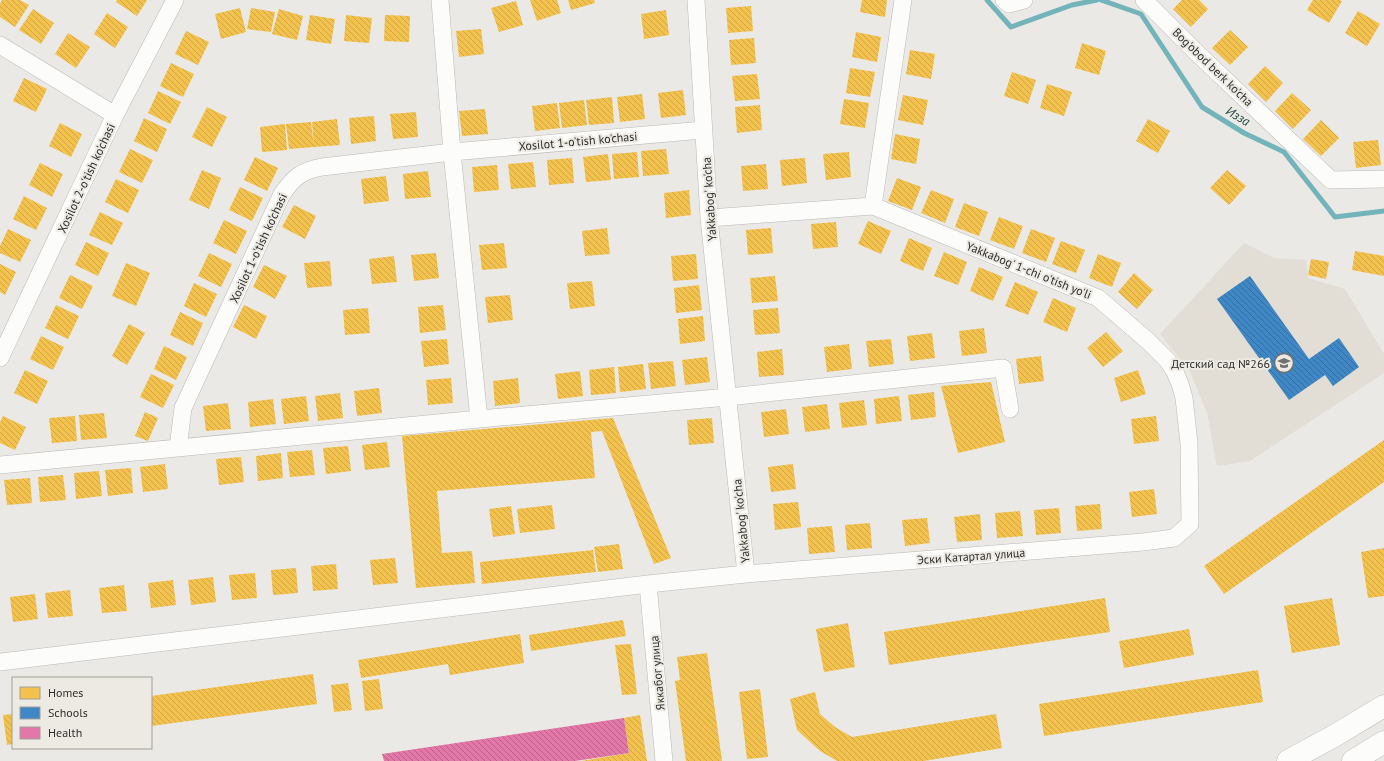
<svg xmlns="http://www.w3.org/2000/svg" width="1384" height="761" viewBox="0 0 1384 761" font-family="'PT Sans',sans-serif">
  <defs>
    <pattern id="homes-back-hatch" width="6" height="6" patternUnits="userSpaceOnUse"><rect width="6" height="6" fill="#f2c14e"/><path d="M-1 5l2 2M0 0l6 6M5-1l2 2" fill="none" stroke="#d0a644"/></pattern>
    <pattern id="schools-back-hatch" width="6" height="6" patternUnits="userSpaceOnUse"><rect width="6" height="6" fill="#3f88c5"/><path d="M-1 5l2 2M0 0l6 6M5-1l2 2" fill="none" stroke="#3570a0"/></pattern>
    <pattern id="health-back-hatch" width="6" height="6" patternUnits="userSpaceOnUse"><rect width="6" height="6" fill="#e377a8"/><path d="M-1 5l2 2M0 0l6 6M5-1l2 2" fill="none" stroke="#b86289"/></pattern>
  </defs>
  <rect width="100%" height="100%" fill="#ebe9e6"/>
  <path fill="#e2ddd5" d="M1244 243 1274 258 1306 260 1308 278 1345 289 1384 354V373L1250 461 1217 466 1207 413 1190 372 1160 334Z"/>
  <path fill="url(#homes-back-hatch)" d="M2 0H20L29 5 15 27 0 17V4Z
    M117 0H147L137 16 116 2Z
    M530 0H557L561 13 537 21Z
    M568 0H594L595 3 571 10Z
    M862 0H887L885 17 860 12Z
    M1182 0H1199L1208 9 1191 27 1173 9Z
    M1313 0H1339L1342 1 1329 23 1307 10Z
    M516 1 523 25 499 32 491 8Z
    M751 6 753 31 728 33 726 8Z
    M240 8 246 32 221 39 215 14Z
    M251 8 275 12 271 32 247 29Z
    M33 9 54 23 41 44 19 30Z
    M279 9 303 16 297 40 272 34Z
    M666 10 669 35 644 39 641 14Z
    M1358 11 1380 24 1367 46 1345 33Z
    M107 13 128 27 115 48 94 34Z
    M310 15 335 19 331 44 306 40Z
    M346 15 372 18 369 43 344 41Z
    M385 15 410 16 409 42 384 41Z
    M481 29 484 54 459 57 456 31Z
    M1230 30 1248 47 1230 65 1212 48Z
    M186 31 209 42 198 65 175 54Z
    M856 32 881 37 877 62 852 57Z
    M68 33 90 47 76 68 55 54Z
    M754 38 756 63 731 65 729 40Z
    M1082 43 1106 51 1099 75 1075 68Z
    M910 50 935 54 931 79 906 74Z
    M171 63 194 74 183 97 160 86Z
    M1265 66 1283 83 1266 102 1248 84Z
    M850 68 875 72 870 97 846 93Z
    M1012 72 1036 80 1028 104 1004 96Z
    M757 74 760 99 735 101 732 76Z
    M24 78 47 89 36 112 13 101Z
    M1047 84 1072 92 1064 116 1040 108Z
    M683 90 686 115 661 118 658 93Z
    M158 91 181 102 170 124 148 113Z
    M1292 93 1311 110 1293 129 1275 111Z
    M642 94 645 119 620 122 617 97Z
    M903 95 928 100 923 125 898 120Z
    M612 97 614 123 589 125 586 100Z
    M844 99 869 103 865 128 840 124Z
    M584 100 587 125 562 128 559 103Z
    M557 103 560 128 535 131 532 106Z
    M760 105 762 130 737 133 735 107Z
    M207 107 227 117 212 147 192 137Z
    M485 109 488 134 462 136 459 111Z
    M416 112 418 137 393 139 390 114Z
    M374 116 376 141 351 144 349 118Z
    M144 118 167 129 157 152 134 141Z
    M337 119 340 145 314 147 312 122Z
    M1148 119 1170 131 1158 153 1136 141Z
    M1321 120 1339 138 1321 156 1303 139Z
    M311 122 314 147 289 149 286 124Z
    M60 123 82 134 71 157 49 146Z
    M285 124 287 150 262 152 260 127Z
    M895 134 920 139 916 164 891 159Z
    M1378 140 1381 165 1356 168 1353 142Z
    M130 149 153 160 142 183 119 172Z
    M666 149 669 174 643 176 641 151Z
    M637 152 639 177 614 179 612 154Z
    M849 152 851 177 826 180 823 154Z
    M608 154 611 180 586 182 583 157Z
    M255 157 278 168 267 191 244 180Z
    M572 158 574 183 549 185 547 160Z
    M805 158 807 183 782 186 780 160Z
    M533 162 536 187 511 189 508 164Z
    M40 163 63 174 52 197 29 185Z
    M766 164 768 189 743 191 741 166Z
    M497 165 499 190 474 192 472 167Z
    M202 170 221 178 209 209 189 200Z
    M1227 170 1246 186 1229 205 1210 188Z
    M428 171 431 197 405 199 403 174Z
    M386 176 389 201 364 204 361 179Z
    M897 178 921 187 912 210 888 201Z
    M116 179 139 190 128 213 105 202Z
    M240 187 263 198 252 221 229 210Z
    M689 190 691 215 666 218 664 193Z
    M931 190 954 199 945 223 921 213Z
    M24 196 47 208 36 230 13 219Z
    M964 203 988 212 979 236 955 227Z
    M294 205 316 216 305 239 282 227Z
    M100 212 123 223 112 245 89 235Z
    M999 217 1023 226 1014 249 990 240Z
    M224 220 247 231 236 254 213 243Z
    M868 221 891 231 881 254 858 244Z
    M836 222 838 247 813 249 811 224Z
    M607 228 610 254 585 256 582 231Z
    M771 228 773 253 748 255 746 230Z
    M8 229 31 240 20 262 0 253V246Z
    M1031 229 1055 238 1046 262 1022 253Z
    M909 238 932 248 923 271 900 261Z
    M1061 241 1085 250 1076 273 1052 264Z
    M86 242 109 253 98 276 75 265Z
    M504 243 507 268 482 270 479 245Z
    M1355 251 1384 256V276L1352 270Z
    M944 252 967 262 958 285 934 276Z
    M209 253 232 264 221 287 198 276Z
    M436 253 439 278 414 281 411 255Z
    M696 254 698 279 673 281 671 256Z
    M1098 254 1121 263 1112 287 1089 278Z
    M394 256 397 282 372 284 369 259Z
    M1311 259 1329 262 1326 279 1308 275Z
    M330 261 332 286 307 288 304 263Z
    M126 263 150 273 136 306 112 296Z
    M0 264 16 272 5 295 0 292Z
    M264 265 287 276 275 299 253 287Z
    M979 267 1003 277 993 301 970 291Z
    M1134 273 1153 290 1137 309 1118 292Z
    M70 275 93 286 82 309 59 298Z
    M775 276 778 301 752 303 750 278Z
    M592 281 595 306 570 309 567 283Z
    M1015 282 1038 292 1028 315 1005 306Z
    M194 283 217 294 206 317 184 306Z
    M699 285 702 310 676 313 674 288Z
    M510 295 513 320 488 323 485 297Z
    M1053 298 1076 308 1067 332 1043 322Z
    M56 305 79 316 68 339 45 328Z
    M244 305 267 316 256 339 233 327Z
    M443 305 446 330 420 333 418 307Z
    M368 308 370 333 345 335 343 310Z
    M778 308 780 333 755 335 753 310Z
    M180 312 203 323 193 346 170 335Z
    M703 316 705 341 680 344 678 319Z
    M129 324 145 333 127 365 112 356Z
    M984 328 987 353 962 356 959 331Z
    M1106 332 1123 351 1103 367 1087 348Z
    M932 333 935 358 910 361 907 336Z
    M41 336 64 347 53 370 30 359Z
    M447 339 449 364 424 367 421 341Z
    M891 339 894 364 869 367 866 341Z
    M849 344 852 369 827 372 824 347Z
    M164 346 187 357 176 380 154 369Z
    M782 349 784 375 759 377 757 352Z
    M1041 356 1044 381 1019 384 1016 359Z
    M707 357 710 382 685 385 682 360Z
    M673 361 676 386 651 389 648 363Z
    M643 364 646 389 620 392 618 367Z
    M614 367 616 393 591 395 589 370Z
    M25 370 48 381 37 404 14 393Z
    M1138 370 1146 394 1121 402 1114 378Z
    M580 371 583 396 558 399 555 374Z
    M151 374 174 385 163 408 140 397Z
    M451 378 453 403 428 405 426 380Z
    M518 378 520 403 495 406 493 381Z
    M991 382 1005 442 958 453 941 386Z
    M379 388 382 413 357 416 354 391Z
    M934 392 936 417 911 420 908 395Z
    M340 393 343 418 318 421 315 396Z
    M306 396 309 421 284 424 281 399Z
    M899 396 902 421 876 424 874 399Z
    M273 399 276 424 250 427 248 402Z
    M864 400 867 425 842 428 839 403Z
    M228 403 231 429 206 431 203 406Z
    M827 404 830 429 805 432 802 407Z
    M786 409 789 434 764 437 761 412Z
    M145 412 158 418 148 441 135 436Z
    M104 413 107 438 81 440 79 415Z
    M3 416 26 427 15 450 0 443V422Z
    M75 416 77 441 52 443 49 418Z
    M1156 416 1159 441 1134 444 1131 419Z
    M613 418 671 558 654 564 602 431 591 432 595 478 437 491 442 553 472 551 475 583 416 588 402 436Z
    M712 418 714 443 689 445 687 420Z
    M1384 440V482L1224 594 1204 566Z
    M387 442 390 467 365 470 362 445Z
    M348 446 351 471 326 474 323 448Z
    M312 450 315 475 290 477 287 452Z
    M281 453 283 478 258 481 256 456Z
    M241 457 244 482 219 485 216 459Z
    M165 464 168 489 143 492 140 467Z
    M793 464 796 489 771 492 768 467Z
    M131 468 133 493 108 496 105 470Z
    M99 471 102 496 76 499 74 473Z
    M63 475 66 500 40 502 38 477Z
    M30 478 32 503 7 505 4 480Z
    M1154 489 1157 514 1132 517 1129 492Z
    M798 502 801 527 775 530 773 504Z
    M1100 504 1102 529 1077 531 1075 506Z
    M552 505 555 529 520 533 517 509Z
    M511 506 515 534 493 537 489 509Z
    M1059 508 1061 533 1036 535 1034 510Z
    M1020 511 1023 536 997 538 995 513Z
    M980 514 982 540 957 542 954 517Z
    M927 518 930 543 905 546 902 520Z
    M870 523 872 548 847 550 845 525Z
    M832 526 835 552 809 554 807 528Z
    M619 544 623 569 598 572 594 547Z
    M1384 548V596L1368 598 1361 552Z
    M593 550 596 572 482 584 480 562Z
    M395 558 398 583 373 585 370 560Z
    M336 564 338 589 313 591 311 566Z
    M296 568 298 593 273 595 271 570Z
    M255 573 257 598 232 600 229 575Z
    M213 577 216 602 191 605 188 580Z
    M173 580 176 605 151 608 148 583Z
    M124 585 127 611 102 613 99 588Z
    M70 590 73 616 48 618 45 593Z
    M35 594 38 619 13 622 10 597Z
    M1105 598 1110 632 889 665 884 632Z
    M1332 598 1340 645 1292 653 1284 606Z
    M623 620 626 636 531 651 529 635Z
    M848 623 855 667 824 672 816 629Z
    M1189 629 1194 655 1124 668 1119 641Z
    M520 634 524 663 450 675 448 664 361 678 358 660Z
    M631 644 637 694 622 695 615 645Z
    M707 653 722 761H686L675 681 680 680 677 657Z
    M1258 670 1263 702 1044 736 1039 704Z
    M313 674 317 704 151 726V696Z
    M379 679 383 709 365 711 362 681Z
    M348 683 352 710 334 712 331 685Z
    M760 689 768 757 747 759 739 692Z
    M815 692 820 714 835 727 852 737 996 714 1002 748 924 761H837L820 751 797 730 790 699Z
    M13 714V744L7 745 3 715Z
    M640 715 647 761H581L629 753 624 718Z"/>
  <path fill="url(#schools-back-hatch)" d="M1250 276 1309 359 1339 338 1359 367 1333 386 1325 375 1289 400 1217 299Z"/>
  <path fill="url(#health-back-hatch)" d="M624 718 629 753 575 761H384L382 754Z"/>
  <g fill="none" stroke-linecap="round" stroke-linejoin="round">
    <path stroke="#73b4bb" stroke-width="5" d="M987 0 1011 27 1072 5 1097 0
      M1101 0 1141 14 1202 107 1244 133 1284 152 1335 217 1384 211"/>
    <g stroke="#bab9b6" stroke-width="18">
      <path id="minor" d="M440 0 452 152 479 419
        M696 0 709 218 746 574
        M1004 0 1009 4 1024 0
        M1144 0 1199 55 1331 180 1384 179
        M0 45 115 115
        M873 206 903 0
        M0 358 115 115 175 0
        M178 448 183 408 282 194C294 177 301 171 322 167L452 152 703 130
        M0 465 479 419 728 397 1003 368 1010 409
        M648 584 664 761
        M0 662 648 584 746 574 1143 542 1174 538 1190 524 1189 443 1184 398 1180 384 1175 372 1168 361 1148 341 1098 298 873 206 709 218"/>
    </g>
    <g stroke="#bab9b6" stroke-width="23">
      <path id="secondary" d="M1288 761 1334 736 1384 706
        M1353 761 1384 742"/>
    </g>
    <use href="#minor" stroke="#fcfcfb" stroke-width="17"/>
    <use href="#secondary" stroke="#fcfcfb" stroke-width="22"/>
  </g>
  <defs>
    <g id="school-ring" transform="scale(1)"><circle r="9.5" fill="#edeae4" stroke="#71706e" stroke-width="1.5"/><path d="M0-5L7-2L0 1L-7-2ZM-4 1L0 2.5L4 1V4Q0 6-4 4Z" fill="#71706e"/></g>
  </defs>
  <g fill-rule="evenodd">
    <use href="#school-ring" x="1284" y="363"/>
  </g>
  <g text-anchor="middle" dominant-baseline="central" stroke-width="4" stroke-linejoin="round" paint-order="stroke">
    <g font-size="12" fill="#302f2d" stroke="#edeae4">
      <text transform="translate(1213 67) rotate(44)">Bog'obod berk ko'cha</text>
      <text transform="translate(578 141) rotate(-5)">Xosilot 1-o'tish ko'chasi</text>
      <text transform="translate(86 178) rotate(-65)">Xosilot 2-o'tish ko'chasi</text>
      <text transform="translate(709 199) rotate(-94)">Yakkabog' ko'cha</text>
      <text transform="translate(258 248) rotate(-65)">Xosilot 1-o'tish ko'chasi</text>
      <text transform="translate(1029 270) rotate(22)">Yakkabog' 1-chi o'tish yo'li</text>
      <text transform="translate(741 521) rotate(-96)">Yakkabog' ko'cha</text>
      <text transform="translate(971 556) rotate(-4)">Эски Катартал улица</text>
      <text transform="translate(657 673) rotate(-95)">Яккабог улица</text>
    </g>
    <g font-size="12" fill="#302f2d" stroke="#edeae4" text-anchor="end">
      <text x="1270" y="363">Детский сад №266</text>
    </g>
    <g font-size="13" font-style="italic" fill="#204a4f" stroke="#edeae4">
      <text transform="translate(1238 116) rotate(30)">Изза</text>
    </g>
  </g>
  <rect x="12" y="677" width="140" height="72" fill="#edeae4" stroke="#a19f9b"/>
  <rect x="20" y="687" width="20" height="12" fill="#f2c14e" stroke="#a19f9b"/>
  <text x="48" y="697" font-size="12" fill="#302f2d">Homes</text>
  <rect x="20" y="707" width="20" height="12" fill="#3f88c5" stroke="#a19f9b"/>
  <text x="48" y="717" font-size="12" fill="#302f2d">Schools</text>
  <rect x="20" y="727" width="20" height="12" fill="#e377a8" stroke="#a19f9b"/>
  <text x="48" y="737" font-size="12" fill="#302f2d">Health</text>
</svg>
